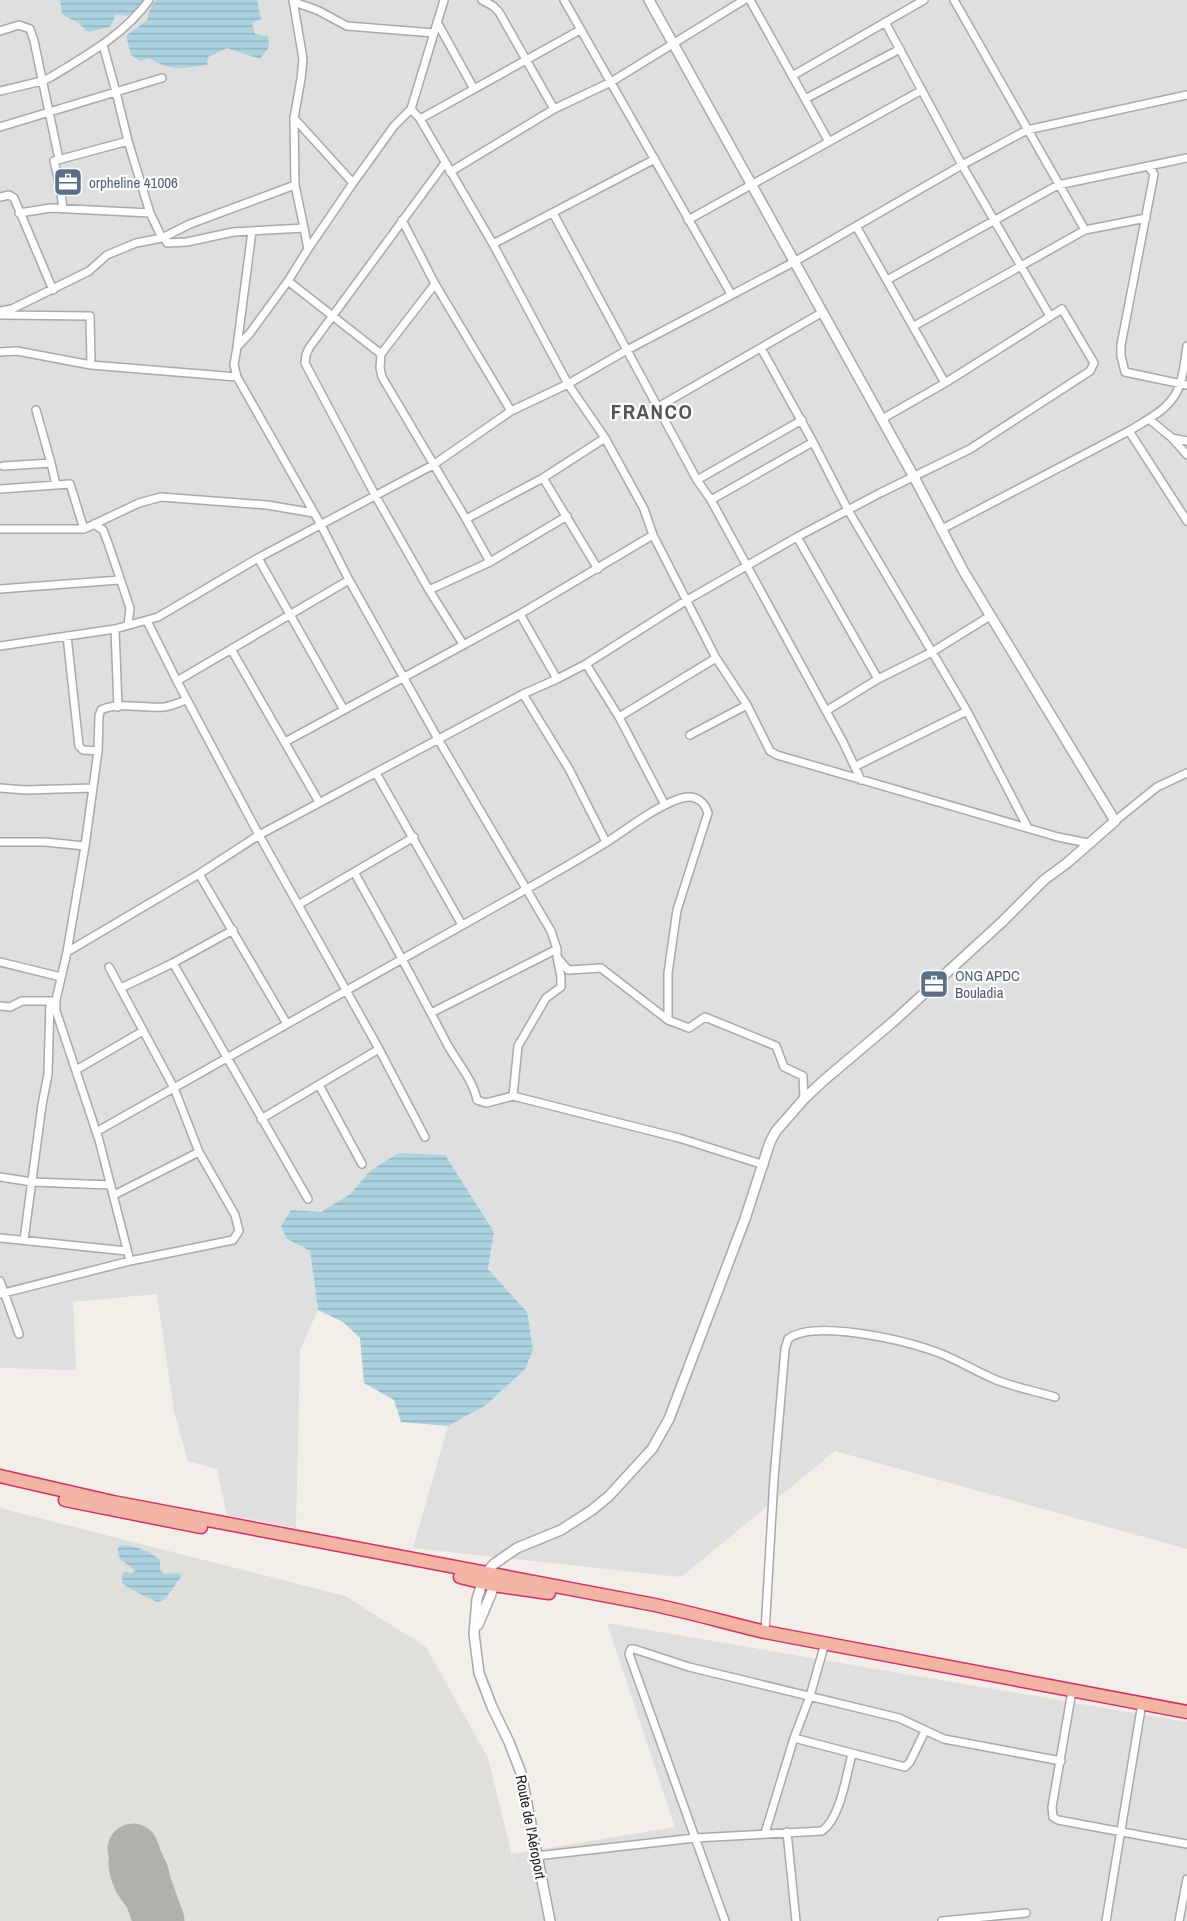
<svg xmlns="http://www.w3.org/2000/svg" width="1187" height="1921" viewBox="0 0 1187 1921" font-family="'Archivo Narrow',sans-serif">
  <defs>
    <pattern id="water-rules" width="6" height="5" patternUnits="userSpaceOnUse" patternTransform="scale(1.5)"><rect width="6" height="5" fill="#aad3df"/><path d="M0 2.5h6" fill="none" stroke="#92b5bf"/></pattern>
  </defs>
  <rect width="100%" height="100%" fill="#f2efe9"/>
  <path fill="#e0dfdf" d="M0 0H1187V1549L835 1451 681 1577 413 1548 448 1426 486 1405 527 1312 488 1269 494 1232 370 1171 350 1194 321 1212 291 1210 287 1239 310 1251 318 1310 300 1350 296 1528 227 1515 217 1469 188 1461 174 1411 157 1294 73 1302 76 1370 0 1368Z
    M607 1623 1187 1722V1921H527L512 1854 675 1827Z"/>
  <path fill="#e1dfda" d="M0 1508 345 1596 426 1647 488 1758 528 1921H0Z"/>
  <path fill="url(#water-rules)" d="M60 0H143L140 10 126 16 116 14 110 27 88 32 78 23 62 14Z
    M157 0H257L261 19 252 23 255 34 268 36 269 47 260 59 227 48 208 57 207 65C182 68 172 72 149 58L141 61 131 55 126 36 147 20 151 6Z
    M399 1153 445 1155 494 1232 488 1269 527 1312 533 1350 525 1369 486 1405 448 1426 401 1422 394 1400 364 1383 360 1338 343 1322 318 1310 310 1251 287 1239 281 1226 291 1210 321 1212 350 1194 370 1171Z
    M122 1545C136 1546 149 1551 160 1560V1570L164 1574 180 1573 181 1577 165 1599 158 1602C151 1600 126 1587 122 1583V1576L124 1572 132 1573 135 1571C128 1562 117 1563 118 1548Z"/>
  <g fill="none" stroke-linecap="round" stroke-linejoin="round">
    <path stroke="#b1b0ac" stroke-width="21" d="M157 1921C148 1912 134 1902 128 1891 123 1884 115 1863 121 1855 131 1844 151 1854 156 1865 164 1882 157 1903 160 1921"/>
    <path stroke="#b1b0ac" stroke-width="51" d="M133 1849 159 1921"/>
    <g stroke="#a9a9a9" stroke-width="10">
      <path id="minor" d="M293 0 303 59 301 79 294 118 295 185 304 228
        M444 0 411 109 394 126 353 183 308 249 288 281 250 333 237 347 234 365 237 377 321 525 349 580 438 739 551 931 557 949V957L568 970 601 968 668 1020
        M482 0 493 6 499 12 554 109
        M564 0 731 294
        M750 0 829 142
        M954 0 1085 230
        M294 2 317 10 347 26 434 33
        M437 22 474 89
        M885 22 962 165 1050 316
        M0 31 19 25 30 29 34 41 59 159
        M103 45 116 92 128 141 150 213
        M792 76 924 0
        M0 91 42 81 51 77C87 55 125 34 149 0
        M805 99 900 49
        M411 109 420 119 493 244 568 384 605 438 644 509 653 535 716 658 747 705 770 751 777 755 1058 837 1088 843
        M294 118 353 183
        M420 119 580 30
        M0 127 162 78
        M445 163 309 348 306 355 305 363 375 495 429 590 463 644
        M1148 166 1154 174 1121 345V356L1125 372 1187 385
        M450 172 554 109 611 82 744 0
        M0 197 9 195 14 198 53 290
        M63 209 60 186 54 161 128 141
        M19 213 51 208 150 213 162 238
        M553 213 697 480 711 500 843 742 861 780
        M402 220 435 284 511 411
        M688 220 922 90
        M856 226 945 383
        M164 237 167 243 187 242 233 232 304 228 308 249
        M493 244 655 159
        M887 280 1058 185 1187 158
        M288 281 381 354
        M435 284 381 354 380 368 382 377 466 519 490 562
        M0 311 12 309 89 271 107 255 136 243 162 238 190 224 295 185
        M0 315 90 316 91 365
        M914 326 1085 230 1146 218
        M237 347 252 231
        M761 348 813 442 848 510 967 711 1028 828
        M0 352 17 351 91 365 237 377
        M658 407 823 312
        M36 410 51 463 56 485
        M1149 419 1172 438 1187 455
        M1129 431C1148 419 1173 408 1180 384 1184 372 1185 359 1187 346
        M1172 438 1187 441
        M3 466 51 463
        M543 478 598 569
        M697 480 802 420
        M0 489 70 484 84 529H0
        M711 500 813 442
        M466 519 543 478 605 438
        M94 524 103 530 108 543 130 608 128 625
        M84 529 139 503 161 497 267 505 314 513
        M942 529 1129 431 1187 521
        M797 537 878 679
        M258 558 344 710
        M0 589 119 580
        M429 590 490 562 567 516
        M520 614 557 679
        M147 621 177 681 259 835 379 1049 425 1137
        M115 629 118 707
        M67 636 79 746 83 750 98 751
        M0 646 115 629 158 617 258 558 433 465 511 411 568 384 627 350 794 262 962 165 1027 130 1187 95
        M231 649 319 802
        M586 664 619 717 665 805
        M177 681 349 580
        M523 694 569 769 606 842
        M826 711 878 679 932 652 990 616
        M619 717 716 658
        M690 735 747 705
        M285 742 520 614 653 535
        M856 766 967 711
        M376 773 462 925
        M0 788 25 790 93 788
        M1115 821 1157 787 1187 773
        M0 842H45L85 846
        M354 872C386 929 417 986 447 1044 457 1062 473 1080 477 1100L486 1103 513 1096
        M199 874 287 1024
        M298 905 414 837
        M67 952 85 846 98 751 99 716 101 710C118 701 145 709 164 707 171 706 180 702 187 700
        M557 957 561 977V987L546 998 518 1046 513 1096 679 1138 764 1165
        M0 962 61 977
        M173 963 308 1199
        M121 988 173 963 233 930
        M0 1006 10 1007 22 1001H54
        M431 1013 557 949
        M76 1070 143 1031
        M319 1085 362 1164
        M261 1119 379 1049
        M96 1132C236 1052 376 974 516 895 548 877 580 859 610 840 631 826 653 809 676 800 691 794 703 797 708 813L677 910 668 973V1020L689 1028 705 1017 776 1046 784 1067 803 1076 804 1099
        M0 1177 32 1182 111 1185
        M114 1195 199 1152
        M0 1238 127 1251
        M24 1240 42 1105 48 1074 50 1002
        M130 1261 99 1140 56 1011V1000L67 952 199 874 259 835 523 694 557 679 586 664 687 600 797 537 880 493 970 449 1090 371 1094 363 1062 309 945 383 882 419
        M0 1281 19 1334
        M0 1294 130 1261 233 1240 239 1231 235 1215 199 1152 174 1088 109 967
        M765 1632 774 1478 785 1349 788 1339C814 1319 902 1340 931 1350 953 1357 973 1370 994 1379 1013 1387 1035 1391 1055 1397
        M1072 1691 1052 1807 1053 1817 1058 1820 1187 1844
        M794 1738 905 1767 910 1762 925 1731
        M787 1832 796 1921
        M765 1833 794 1738 810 1696 825 1643
        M536 1856 695 1838 822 1831C841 1817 846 1776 852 1754
        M725 1921 629 1654 631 1649H634L689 1667 899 1718 944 1739 1061 1761
        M942 1921 1026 1913
        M1106 1921 1142 1703
        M1179 1921 1187 1879"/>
    </g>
    <g stroke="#a9a9a9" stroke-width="12">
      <path id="tertiary" d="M478 1625 491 1594 495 1579
        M550 1921 521 1773 509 1742 492 1707 479 1673 474 1634 477 1599 485 1574 494 1564 517 1548 561 1530 592 1510 609 1496 652 1449 669 1419 745 1219 770 1142 776 1131 804 1099 823 1081 894 1021 1002 922 1044 880 1067 863 1115 821 964 572 914 477 649 0"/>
    </g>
    <g stroke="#dc2a67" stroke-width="15">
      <path id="trunk" d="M0 1476 113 1502 650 1604C689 1612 727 1623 765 1632L1187 1712
        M65 1500 201 1527
        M460 1577 493 1585 549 1593"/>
    </g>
    <use href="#minor" stroke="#fff" stroke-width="7"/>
    <use href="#tertiary" stroke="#fff" stroke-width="9"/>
    <use href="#trunk" stroke="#f2b4a3" stroke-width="12"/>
  </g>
  <defs>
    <g id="office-square" transform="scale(1.5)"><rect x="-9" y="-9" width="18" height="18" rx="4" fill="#5c6f8a" stroke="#fff"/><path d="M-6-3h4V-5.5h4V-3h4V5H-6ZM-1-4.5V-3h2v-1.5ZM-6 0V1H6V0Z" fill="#fff"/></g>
  </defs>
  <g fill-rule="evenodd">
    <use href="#office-square" x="68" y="182"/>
    <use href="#office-square" x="934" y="984"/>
  </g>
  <g text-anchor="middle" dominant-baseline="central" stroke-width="4.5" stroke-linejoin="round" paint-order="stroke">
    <g font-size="15" fill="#4e5e75" stroke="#fff" text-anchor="start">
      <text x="89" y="182">orpheline 41006</text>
      <text x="955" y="975">ONG APDC<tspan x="955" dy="17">Bouladia</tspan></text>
    </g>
    <g font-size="15" fill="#222" stroke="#fff">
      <text transform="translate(531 1827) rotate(79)">Route de l'Aéroport</text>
    </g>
    <g font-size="21" font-weight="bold" letter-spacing="1.5" fill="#555" stroke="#fff">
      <text x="652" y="411">FRANCO</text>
    </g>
  </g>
</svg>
